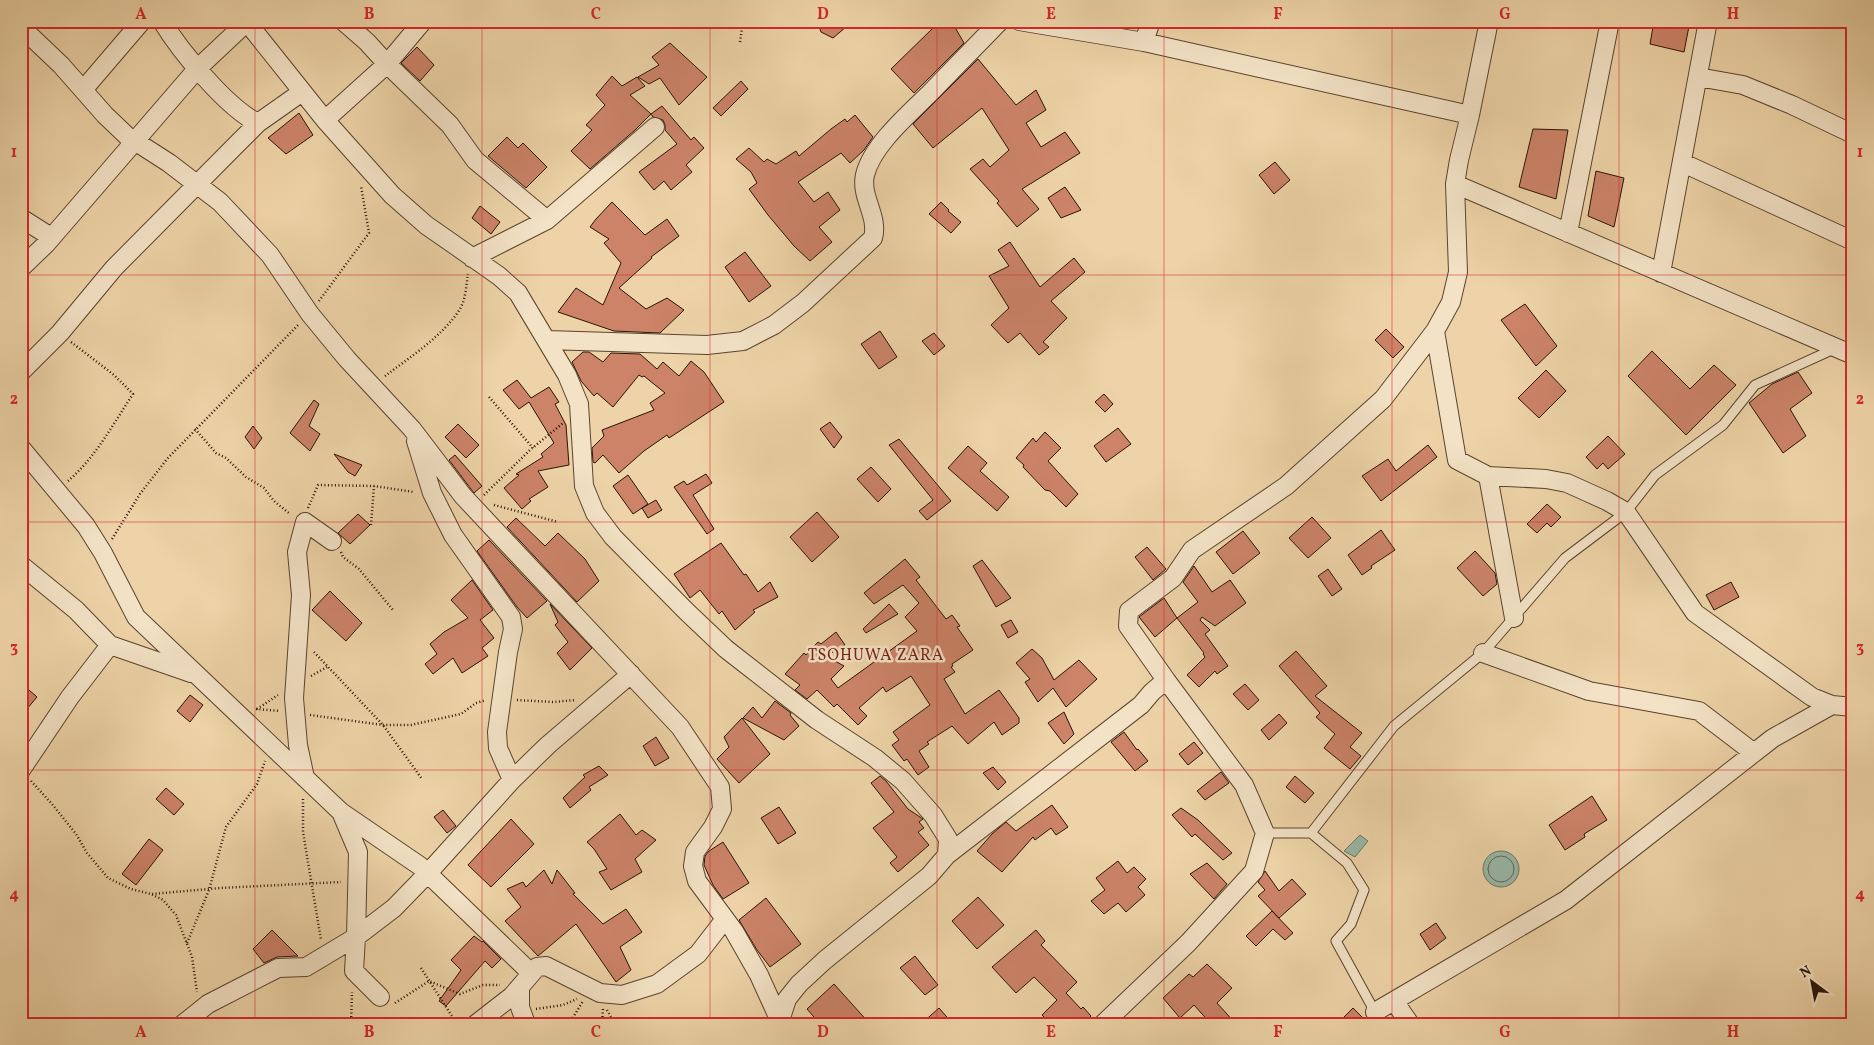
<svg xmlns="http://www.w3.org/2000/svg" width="1874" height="1045" viewBox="0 0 1874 1045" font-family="Vollkorn,serif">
  <rect width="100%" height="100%" fill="#edd3a7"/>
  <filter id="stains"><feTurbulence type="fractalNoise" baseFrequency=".004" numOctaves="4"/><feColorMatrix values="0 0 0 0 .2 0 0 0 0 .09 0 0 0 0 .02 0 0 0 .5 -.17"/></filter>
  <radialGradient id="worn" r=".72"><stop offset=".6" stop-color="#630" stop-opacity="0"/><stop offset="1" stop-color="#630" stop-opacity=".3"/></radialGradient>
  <path fill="#99b8a8" stroke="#6c7667" d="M1360 835 1368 841 1355 857 1344 851Z
    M1483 869a18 18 0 1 1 36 0a18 18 0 1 1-36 0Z"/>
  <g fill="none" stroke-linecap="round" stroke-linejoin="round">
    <path stroke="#616657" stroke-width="1" d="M1488 869a13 13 0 1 1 26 0a13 13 0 1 1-26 0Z"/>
  </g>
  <path fill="#cc8368" stroke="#291406" d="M817 21H853L833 38 821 32Z
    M1654 21H1690L1684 52 1650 44Z
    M952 22 964 43 914 93 891 69 934 27Z
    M670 43 707 77 679 105 660 78 649 84 638 77 659 65 652 57Z
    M417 47 434 65 420 81 401 63Z
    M978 59 1016 105 1036 90 1046 110 1026 123 1041 147 1065 132 1080 153 1022 189 1039 209 1017 227 997 203 999 201 970 169 983 159 990 167 1009 150 982 108 933 148 913 124Z
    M612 76 622 86 637 77 645 86 630 95 651 114 635 130 590 169 571 151 592 130 586 125 605 105 596 95Z
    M741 81 748 89 721 116 713 108Z
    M662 106 691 140 694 137 704 148 686 165 692 172 671 190 664 181 654 190 639 172 677 144 665 130V125L663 120 653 117 651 114Z
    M299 113 313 135 286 154 268 138Z
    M855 115 873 137 864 150 850 163 841 153 798 182 814 202 828 192 840 210 819 227 832 242 810 261 794 246 768 215 749 189 757 183 751 172 736 159 749 148 764 162 767 159 776 164 796 151 799 156 831 129 845 119 847 122Z
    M1533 129 1568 130 1556 199 1519 187Z
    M507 137 518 148 523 143 547 167 526 188 488 156Z
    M1275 162 1290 180 1274 194 1259 175Z
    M1596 171 1624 178 1614 227 1588 216Z
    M1065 187 1081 210 1061 218 1048 198Z
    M612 202 645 235 667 219 679 236 651 257 652 258 619 288 646 309 667 298 684 310 660 333 614 331 558 312 576 288 603 305 621 263 604 243 609 239 590 227 596 219Z
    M941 202 949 210 948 211 961 222 951 233 929 214Z
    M480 206 500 222 491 234 472 218Z
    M1010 242 1040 287 1074 258 1085 272 1051 301 1067 318 1043 342 1049 347 1039 355 1020 333 1008 343 991 325 1009 308 989 276 1009 266 998 250Z
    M745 252 771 286 749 302 725 267Z
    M1525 304 1557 346 1536 366 1501 320Z
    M1386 329 1404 347 1393 358 1375 340Z
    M880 331 897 357 879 369 861 344Z
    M934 333 945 346 934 355 922 341Z
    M1652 351 1690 389 1714 365 1736 385 1686 435 1628 376Z
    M583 352H589L603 362 611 353 640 354 657 369 663 362 679 376 691 361 704 372 724 402 669 438 667 435 644 451 619 473 603 455 595 463 593 462 592 448 604 436 602 430 654 410 650 403 665 393 644 376 642 377 639 375 613 407 597 393 594 396 581 381 572 362Z
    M1546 370 1566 391 1539 418 1518 398Z
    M1798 372 1812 393 1790 409 1806 436 1783 453 1749 403 1772 384Z
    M517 380 531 398 549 387 559 402 555 404 566 425 569 465 538 471 548 487 529 499 531 501 522 509 504 488 519 475 516 474 543 457 541 454 554 443 529 402 519 409 503 390Z
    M1104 394 1113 404 1105 412 1095 402Z
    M314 400 319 404 309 426 320 434 310 451 290 433Z
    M830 422 842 437 834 448 820 429Z
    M458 424 479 445 466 458 445 437Z
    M253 426 262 438 254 449 245 437Z
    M1118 428 1131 444 1106 462 1094 446Z
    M1045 432 1061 448 1048 461 1078 494 1066 507 1050 491 1045 490 1023 467 1024 465 1016 458 1033 438 1036 442Z
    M1608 436 1625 454 1608 469 1603 463 1597 469 1586 457Z
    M899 439 951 501 927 520 919 511 933 500 889 445Z
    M1428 445 1437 457 1381 501 1362 476 1388 459 1396 471Z
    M968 446 987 463 980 471 1009 497 997 511 948 468Z
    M334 454 362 465 355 476 348 472Z
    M455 455 482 486 474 493 449 460Z
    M871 467 891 489 878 502 857 479Z
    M706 474 712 483 693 495 714 529 707 534 674 487 684 481 687 485Z
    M628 475 648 504 633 514 613 486Z
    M656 500 662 510 648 518 642 508Z
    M1547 504 1561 517 1551 527 1547 523 1537 533 1527 524Z
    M817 512 839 537 812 562 790 537Z
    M358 514 370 525 350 544 338 533Z
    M1312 517 1331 538 1308 558 1289 538Z
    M516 518 545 546 558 533 585 559 599 581 577 602 507 527Z
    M1381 530 1395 550 1371 566 1372 568 1362 575 1348 555Z
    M1243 531 1260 553 1233 574 1216 552Z
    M489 540 547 601 527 618 517 607 477 551Z
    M721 543 744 575 746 574 758 592 770 582 778 597 753 610 755 612 735 630 722 611 719 614 700 590 690 598 674 574Z
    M1147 547 1166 569 1153 580 1135 557Z
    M1475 551 1495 573 1497 584 1483 596 1457 568Z
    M905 559 920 577 916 580 946 619 952 615 960 626 957 627 973 650 952 664 953 666 951 667 955 672 944 679 965 714 999 690 1019 718V723L1002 735 994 722 968 744 952 726 927 742 929 744 919 751 929 767 918 775 907 759 904 761 892 745 899 740 893 732 930 705 911 676 886 692 883 687 859 708 867 716 858 725 837 704 834 707 817 690 807 699 795 690 800 685 785 674 804 653 806 655 818 642 821 644 836 632 845 645 826 656 844 666 831 679 838 688 917 631 905 617 919 603 903 585 874 604 864 593Z
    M982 560 1011 598 996 607 973 566Z
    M1194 566 1212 592 1230 580 1246 603 1215 626 1202 617 1200 620 1210 630 1205 634 1228 666 1217 674 1215 671 1199 687 1187 675 1205 657 1203 654 1204 653 1177 618 1198 602 1183 582Z
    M1328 569 1342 589 1332 596 1318 576Z
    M472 580 493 610 480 620 494 638 482 648 488 656 462 673 453 658 433 674 425 664 437 654 430 644 444 632 468 618 451 600Z
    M1731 582 1739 597 1714 610 1706 595Z
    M330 591 362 623 346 641 312 610Z
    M1164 598 1177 618 1155 637 1139 617Z
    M550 604 592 648 570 670 557 653 568 642 555 625 558 622Z
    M889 604 898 614 866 633 863 629Z
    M1011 620 1018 632 1008 638 1001 625Z
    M1032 649 1042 658 1054 680 1079 660 1097 679 1066 707 1053 688 1038 702 1025 682 1030 679 1016 663Z
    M1296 651 1327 686 1315 696 1362 733 1350 747 1361 756 1350 769 1324 748 1335 734 1316 717 1320 713 1279 666Z
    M21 683 37 697 21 716Z
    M1245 684 1259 700 1248 710 1233 694Z
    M190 695 203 705 190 722 177 711Z
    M775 701 791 713 790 715 799 726 784 740 743 718 753 707 762 718Z
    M1064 712 1074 734 1064 744 1048 723Z
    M1279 714 1287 723 1269 740 1261 730Z
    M742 718 770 754 739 783 717 759 729 747 724 737Z
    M1124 732 1137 750 1138 749 1148 761 1135 771 1111 742Z
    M656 737 669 758 655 766 643 746Z
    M1194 742 1203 753 1188 765 1179 754Z
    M599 766 608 775 589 787 591 790 570 808 563 798 585 777 583 775Z
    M993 767 1006 782 998 790 983 773Z
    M1221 772 1229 783 1205 800 1197 791Z
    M880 776 886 781 908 809 923 819 919 822 924 828 918 832 929 845 898 872 890 863 897 857 873 828 894 812 871 783Z
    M1295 776 1314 793 1305 803 1286 787Z
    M166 788 184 804 174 815 156 799Z
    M1592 796 1607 820 1584 834 1585 837 1565 850 1549 825Z
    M1052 805 1068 827 1056 835 1051 828 1035 840 1033 837 1002 872 977 851 992 834 1006 822 1016 831Z
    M779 807 796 833 778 844 761 818Z
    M1181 808 1198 820 1232 853 1223 860 1195 834 1192 837 1172 815Z
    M443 810 456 826 447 833 434 817Z
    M620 814 636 835 642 830 656 840 635 859 642 872 611 890 599 872 607 869 594 849 587 842Z
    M511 819 534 844 491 887 468 865Z
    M149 839 163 850 136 885 122 874Z
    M723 842 749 883 723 899 713 885 704 865 705 856 709 851Z
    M1118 861 1127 873 1134 867 1146 879 1138 887 1145 895 1126 912 1118 903 1104 914 1091 901 1105 890 1096 878Z
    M1207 863 1227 884 1214 899 1190 874Z
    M544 870 552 884 557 870 575 893 573 894 603 924 626 909 642 932 620 947 631 970 616 982 576 924 538 956 505 921 521 907 507 889 523 882 526 887Z
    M1265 871 1279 891 1292 879 1306 894 1279 918 1258 896 1265 890 1258 882Z
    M978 897 1004 925 977 949 952 921Z
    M766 898 801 944 770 967 757 950 739 920Z
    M1272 911 1293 933 1285 940 1273 929 1256 946 1246 936Z
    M1436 923 1446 938 1430 950 1420 934Z
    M272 930 298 956 277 957 264 963 253 949Z
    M1036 930 1045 941 1041 945 1077 982 1066 993 1081 1009 1083 1007 1091 1016 1083 1024H1051L1042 1015 1057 1000 1034 977 1016 993 992 967Z
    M474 936 482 942 483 941 501 959 492 968 485 961 446 1006 439 1001 461 970 451 960Z
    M915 956 938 985 925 995 900 968Z
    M1207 964 1232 988 1217 1003 1236 1024H1211L1194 1005 1180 1018 1163 998 1189 974 1193 977Z
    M834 984 870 1024H820L807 1009Z
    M939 1008 953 1024H921Z
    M1353 1008 1369 1024H1337Z"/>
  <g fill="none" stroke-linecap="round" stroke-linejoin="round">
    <g stroke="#5a442e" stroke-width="11">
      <path id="lane" d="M1265 833H1311
        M1375 1012 1336 941 1351 924 1364 890 1347 863 1311 833 1394 726 1483 653 1565 558 1626 512 1655 475 1723 425 1755 385 1836 348"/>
    </g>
    <g stroke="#5a442e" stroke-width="20">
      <path id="street" d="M162 21C180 51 227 108 258 123
        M249 21 254 31 325 120 392 195 426 225 499 276 518 293 567 375 579 404 584 486 595 513 613 537 686 611 726 649 817 720 875 758 903 781 933 815 948 839 947 855 929 876 825 960 799 984 787 999 779 1024
        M343 21 367 42 387 64 450 125 475 160 547 220
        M1019 21 1144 42 1470 115 1489 21
        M21 27 61 65 105 115 127 136 169 163 220 202 270 255 310 314 347 359 412 429 463 496 680 727 720 787 722 809 713 827 695 852 693 866 697 881 734 931 759 975 779 1019
        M1144 42 1151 21
        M1698 77 1743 85 1792 105 1853 134
        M83 90 142 21
        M325 120 387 64 423 21
        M1683 163 1853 241
        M1455 184 1853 355
        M21 218 51 237
        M1568 233 1610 21
        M472 258 547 220 655 127
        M21 268 46 244 198 68 248 21
        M1661 273 1708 21
        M1435 331 1457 460 1488 476 1514 618
        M547 340 707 345 743 341 774 325 803 303 873 238C879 216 860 197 865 175 872 145 910 113 931 92 954 68 977 45 1000 21
        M21 372 60 333 114 268 236 145 258 123 302 92
        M416 441 432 493 453 535 511 617 513 629 508 652 497 732 498 748 512 780
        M21 448 86 526 103 553 136 617 341 812 420 866 531 973
        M1488 476 1546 479 1567 483 1607 501 1626 512 1695 613 1812 697 1832 705 1853 707
        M21 565 76 610 110 645 191 673
        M1483 653 1589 691 1699 711 1754 753
        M21 770 70 697 110 645
        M305 778 298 745 294 698 301 595 297 552 305 522 332 541
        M341 812 358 852 356 937
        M947 855 1141 705 1152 692 1166 680 1128 626 1129 611 1173 578 1192 550 1286 486 1383 399 1435 331 1451 302 1458 272 1455 184 1459 160 1470 115
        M356 937 394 908 428 873 512 780 548 745 631 674
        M520 987V1007L526 1024
        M1394 1001 1410 1024
        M1375 1012 1566 900 1773 738 1832 705
        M183 1024 208 1004 278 968 306 967 356 937 354 971 380 997
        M476 1024 512 996 537 967 546 966 600 993 622 995 657 984 698 954 725 919
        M1103 1024 1188 943 1254 871 1265 833 1244 785 1166 680"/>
    </g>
    <path stroke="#291406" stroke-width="2.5" stroke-dasharray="1 2.5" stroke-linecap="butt" d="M740 42 743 21
      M319 301 369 233 361 186
      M385 376C409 358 441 337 458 312 466 301 466 286 468 274
      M489 397 533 448
      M195 429 216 453 226 458 246 477 264 488 274 501 290 514
      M68 481C96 457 113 424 133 394L114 375 71 342
      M484 495 530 450 563 423
      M494 505 558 522
      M308 508 318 485 374 486 414 492
      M371 525 374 486
      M112 539 140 494 167 459 298 325
      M341 552 343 557 359 569 393 610
      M314 652 383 725 422 779
      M311 676 327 667
      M517 700 553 702 576 700
      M256 709 280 711
      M257 709 278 695
      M310 715 383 725H411L461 714 476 703 486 700
      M31 781 52 804 76 834 87 853 108 878 131 889 151 894 163 900 176 915 192 957 197 992
      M303 799V832L321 940
      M152 894 220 888 341 882
      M187 943 209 890 226 827 257 784 265 761
      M421 968 457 1024
      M395 1003 429 981 460 994 483 985H500
      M536 1009 563 1005 577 999
      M607 1010 615 1024
      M351 1024 352 992
      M569 1024 583 1001
      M602 1024 603 1009"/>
    <use href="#lane" stroke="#f3e2c6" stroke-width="9"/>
    <use href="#street" stroke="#f3e2c6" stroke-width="18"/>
  </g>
  <path fill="none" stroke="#d62828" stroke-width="1" stroke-opacity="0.55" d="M255 21V1024M482 21V1024M710 21V1024M937 21V1024M1164 21V1024M1392 21V1024M1619 21V1024M21 275H1853M21 522H1853M21 770H1853"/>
  <g text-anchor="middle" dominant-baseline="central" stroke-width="5" stroke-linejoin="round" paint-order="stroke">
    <g font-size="16" letter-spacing="1" fill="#7a1f14" stroke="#f3e2c6">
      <text x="876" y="656">TSOHUWA ZARA</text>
    </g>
  </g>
  <rect width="1874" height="1045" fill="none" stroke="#edd3a7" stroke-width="55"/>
  <g transform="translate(1812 982) rotate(328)" stroke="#f3e2c6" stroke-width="4" paint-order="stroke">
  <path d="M0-4L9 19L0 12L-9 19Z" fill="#291406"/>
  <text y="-8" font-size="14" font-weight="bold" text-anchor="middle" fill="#291406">N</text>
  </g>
  <rect x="28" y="28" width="1818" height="990" fill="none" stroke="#d62828" stroke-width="2"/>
  <g font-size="16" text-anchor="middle" font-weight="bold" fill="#d62828">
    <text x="141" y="19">A</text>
    <text x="369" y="19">B</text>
    <text x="596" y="19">C</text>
    <text x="823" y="19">D</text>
    <text x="1051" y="19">E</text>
    <text x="1278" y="19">F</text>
    <text x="1505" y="19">G</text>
    <text x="1733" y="19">H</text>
    <text x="14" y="157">1</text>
    <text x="1860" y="157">1</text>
    <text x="14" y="404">2</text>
    <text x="1860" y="404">2</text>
    <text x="14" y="652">3</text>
    <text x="1860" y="652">3</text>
    <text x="14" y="899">4</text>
    <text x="1860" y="899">4</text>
    <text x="141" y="1037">A</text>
    <text x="369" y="1037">B</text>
    <text x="596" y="1037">C</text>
    <text x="823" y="1037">D</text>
    <text x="1051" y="1037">E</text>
    <text x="1278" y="1037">F</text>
    <text x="1505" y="1037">G</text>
    <text x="1733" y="1037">H</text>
  </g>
  <rect width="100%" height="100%" filter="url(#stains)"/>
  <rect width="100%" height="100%" fill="url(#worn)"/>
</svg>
